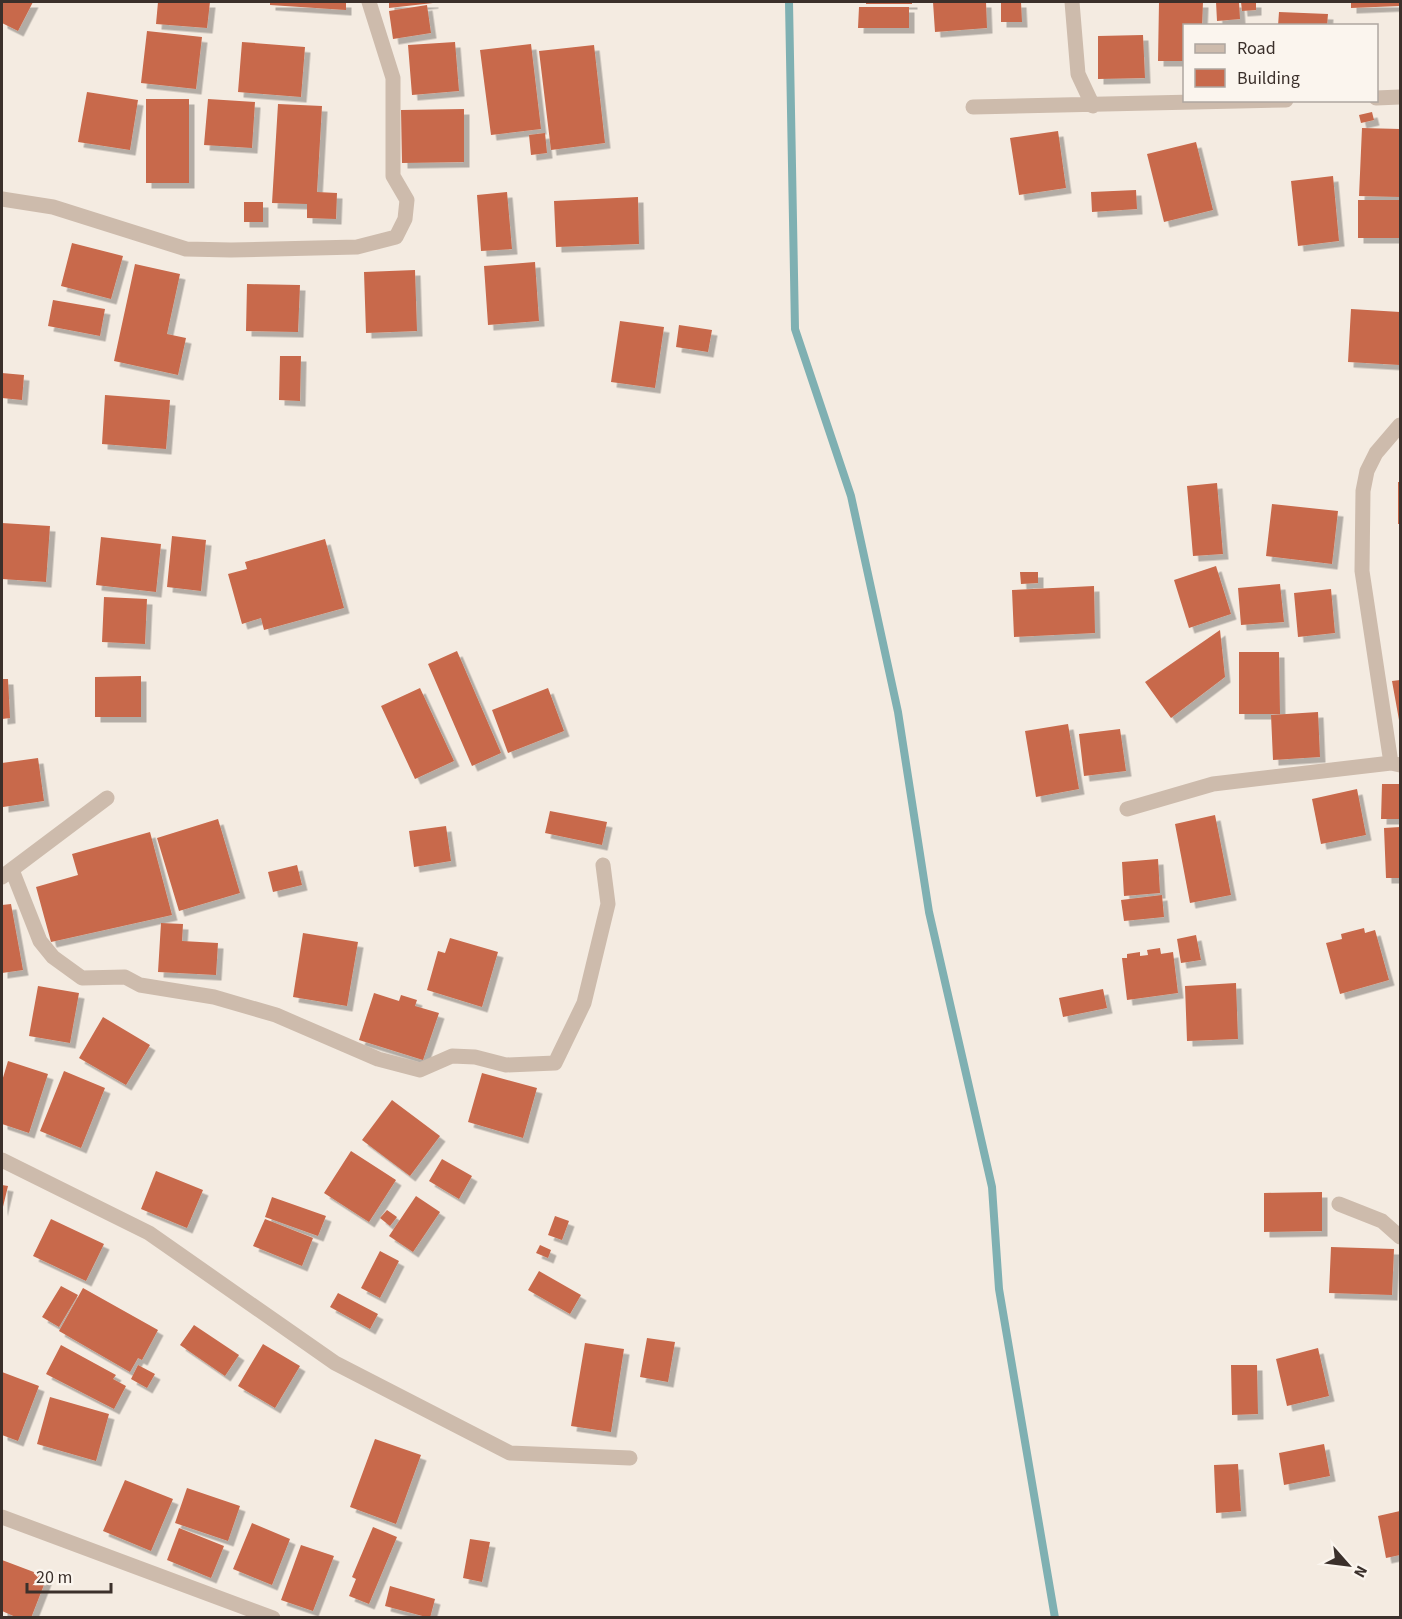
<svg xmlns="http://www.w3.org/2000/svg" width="1402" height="1619" viewBox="0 0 1402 1619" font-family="'Source Sans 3',sans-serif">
  <defs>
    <filter id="shadow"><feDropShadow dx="5.5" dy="5.5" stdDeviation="0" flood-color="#0004"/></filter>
  </defs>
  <rect width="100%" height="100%" fill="#f4ebe1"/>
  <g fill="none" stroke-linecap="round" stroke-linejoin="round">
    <path stroke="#7fb0b2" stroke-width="8" d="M789 2 795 329 851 496 898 712 929 912 992 1187 999 1289 1055 1618"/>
  </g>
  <path fill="#c8694b" filter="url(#shadow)" d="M2 2H33L18 31 2 23Z
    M158 2H210L207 28 156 24Z
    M270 2H346V10L270 5Z
    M389 2H433V3L389 8Z
    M866 2H912V4H866Z
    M933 2H986L987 28 935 32Z
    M1001 2H1021L1022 22H1001Z
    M1159 2H1203L1202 26H1184V61H1158Z
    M1216 2H1239L1240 19 1217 21Z
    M1241 2H1256V10L1242 11Z
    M1351 2H1400V6L1351 8Z
    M427 5 431 33 393 39 389 11Z
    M859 7H909V28H858Z
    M1279 12 1328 14 1327 26H1278Z
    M147 31 202 37 196 89 141 83Z
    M1143 35 1145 78 1098 79V36Z
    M242 42 305 47 301 97 238 92Z
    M455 42 459 91 412 95 408 45Z
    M531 44 541 129 491 135 480 50Z
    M594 45 605 143 551 150 539 51Z
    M87 92 138 100 130 150 78 142Z
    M146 99H189V183H146Z
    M208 99 255 102 252 148 204 145Z
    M278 104 322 106 317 192 337 193 336 219 307 218V204L272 203Z
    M464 109V162L402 163 401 110Z
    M1372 112 1374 120 1361 123 1359 115Z
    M1362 128 1400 129V197L1359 196Z
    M1058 131 1066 188 1019 195 1010 138Z
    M545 133 547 153 531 155 529 135Z
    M1196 142 1213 210 1164 222 1147 154Z
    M1333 176 1339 241 1298 246 1291 181Z
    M1136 190 1137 209 1092 212 1091 192Z
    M507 192 512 249 481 251 477 195Z
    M638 197 639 244 556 247 554 201Z
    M1358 200H1400V238H1358Z
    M244 202H263V222H244Z
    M72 243 123 256 111 299 61 286Z
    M535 262 539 321 488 325 484 266Z
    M135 264 180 274 167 334 186 338 178 375 114 361Z
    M415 270 417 331 366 333 364 272Z
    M247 284 300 285 298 332 246 331Z
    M53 300 105 309 100 336 48 326Z
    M1351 309 1400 312V365L1348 362Z
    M620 321 664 327 655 388 611 382Z
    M679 325 712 330 708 352 676 347Z
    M280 356H301L300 401 279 400Z
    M2 373 24 375 22 400 2 398Z
    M105 395 170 400 166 449 102 444Z
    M1398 482H1400V524H1398Z
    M1217 483 1223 554 1193 556 1187 486Z
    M1272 504 1338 511 1332 564 1266 556Z
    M2 523 50 526 46 582 2 579Z
    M172 536 206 540 201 591 167 587Z
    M101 537 161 544 156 592 96 585Z
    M325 539 344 608 264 630 261 618 242 624 228 574 247 569 245 562Z
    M1216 566 1231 614 1189 628 1174 580Z
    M1020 572H1038V583L1021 584Z
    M1280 584 1284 622 1241 625 1238 588Z
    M1094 586 1095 633 1014 637 1012 590Z
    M1331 589 1335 633 1298 637 1294 593Z
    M104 597 147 599 145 644 102 642Z
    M1220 630 1225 677 1171 718 1145 682Z
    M457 651 501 753 472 766 428 664Z
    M1239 652H1279L1280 714H1239Z
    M141 676V717H95V677Z
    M2 679H8L10 718 2 719Z
    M1400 680V720H1399L1392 681Z
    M420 688 454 761 415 779 381 706Z
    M548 688 564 731 508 753 492 710Z
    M1318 712 1320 757 1273 760 1271 715Z
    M1068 724 1079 789 1036 797 1025 731Z
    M1120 729 1126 771 1084 776 1079 734Z
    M38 758 44 801 3 807 2 763Z
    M1382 784H1400V819H1381Z
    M1357 789 1366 835 1321 844 1312 799Z
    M550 811 607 822 602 845 545 833Z
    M1215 815 1231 895 1190 903 1175 824Z
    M218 819 240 893 179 911 157 838Z
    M446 826 451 861 414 867 409 831Z
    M1400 827V878H1386L1384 828Z
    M150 832 172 915 51 942 36 887 78 875 72 854Z
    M1158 859 1160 893 1124 896 1122 862Z
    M297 865 302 885 273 892 268 872Z
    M1162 895 1164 917 1124 921 1121 900Z
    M11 904 23 970 2 973V905Z
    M161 923 183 924 182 941 218 943 216 975 158 972Z
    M1364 928 1365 933 1375 930 1389 980 1340 994 1326 943 1342 939 1341 934Z
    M303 933 358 942 347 1006 293 997Z
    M1196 935 1201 960 1181 963 1177 939Z
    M450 938 498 952 482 1007 427 990 438 951 445 953Z
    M1160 948 1161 954 1173 952 1178 993 1127 1000 1122 958H1127V954L1140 952V956L1148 955 1147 950Z
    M1236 983 1238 1039 1187 1041 1185 986Z
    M38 986 79 993 70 1043 29 1036Z
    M1103 989 1107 1008 1063 1017 1059 998Z
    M374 993 399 1001 401 995 417 1000 415 1006 439 1013 423 1060 359 1040Z
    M103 1017 150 1045 126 1085 79 1058Z
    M8 1061 48 1074 29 1133 2 1124V1081Z
    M64 1071 105 1088 81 1148 40 1131Z
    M482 1073 537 1088 523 1138 468 1122Z
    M392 1100 440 1136 410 1176 362 1140Z
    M351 1151 396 1180 369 1222 324 1193Z
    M442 1159 472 1176 459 1199 429 1181Z
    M156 1171 203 1190 187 1228 141 1209Z
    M2 1185 8 1186 2 1211Z
    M1322 1192V1231L1264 1232V1193Z
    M416 1196 440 1212 413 1252 389 1236Z
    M272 1197 326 1216 318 1236 265 1217Z
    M387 1210 397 1217 390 1226 380 1218Z
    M555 1216 569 1221 562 1240 548 1235Z
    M51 1219 104 1244 86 1281 33 1256Z
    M265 1219 313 1238 302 1266 253 1246Z
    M540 1245 551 1250 548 1258 536 1253Z
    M1331 1247 1394 1249 1392 1295 1329 1293Z
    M380 1251 399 1261 380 1298 361 1288Z
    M539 1271 581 1295 570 1314 528 1290Z
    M61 1286 78 1295 59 1327 42 1317Z
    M83 1288 158 1330 142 1360 138 1358 130 1372 59 1331Z
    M338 1293 378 1314 370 1329 330 1307Z
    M194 1325 239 1355 225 1376 180 1345Z
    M647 1338 675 1342 668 1382 640 1377Z
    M585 1343 624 1349 611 1432 571 1426Z
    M263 1344 300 1366 275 1408 238 1386Z
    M61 1345 116 1375 113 1379 126 1386 114 1409 46 1374Z
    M1318 1348 1329 1396 1287 1406 1276 1359Z
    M138 1365 155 1374 147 1388 131 1379Z
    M1231 1365H1257L1258 1414 1232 1415Z
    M2 1372 39 1386 18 1441 2 1435Z
    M50 1397 109 1414 96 1461 37 1444Z
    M375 1439 421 1455 396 1524 350 1507Z
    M1324 1444 1330 1476 1284 1485 1279 1453Z
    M1238 1464 1241 1511 1216 1513 1214 1465Z
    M125 1480 173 1499 151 1551 103 1531Z
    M187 1488 240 1506 228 1541 175 1523Z
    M1400 1511V1555L1386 1558 1378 1516Z
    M252 1523 290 1539 272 1585 233 1569Z
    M373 1527 397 1537 369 1604 349 1596 356 1579 352 1577Z
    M179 1528 224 1546 211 1578 167 1560Z
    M470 1539 490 1542 482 1582 463 1578Z
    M301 1545 334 1556 313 1611 281 1600Z
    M2 1560 47 1577 31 1618H18L2 1611Z
    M390 1586 435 1599 430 1618 385 1606Z"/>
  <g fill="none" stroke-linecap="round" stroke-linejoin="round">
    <path stroke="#cdbbac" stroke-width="15" d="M1072 2 1078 74 1093 106
      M1376 98 1400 97
      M973 107 1286 100
      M2 199 53 207 186 249 231 250 357 247 396 237 405 219 407 200 393 176V78L369 2
      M1391 763 1362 571 1363 491 1367 471 1376 453 1400 425
      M1127 809 1213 784 1391 763 1400 765
      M12 870 40 941 53 957 82 978 125 977 140 985 214 997 276 1015 378 1059 420 1070 452 1056 475 1057 506 1065 555 1063 584 1003 608 904 603 865
      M2 877 107 798
      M2 1160 149 1233 335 1363 510 1453 630 1458
      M1339 1204 1382 1221 1400 1237
      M2 1517 273 1618"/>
  </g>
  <rect width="1402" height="1619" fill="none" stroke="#3b302b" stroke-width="6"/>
  <rect x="1183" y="24" width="195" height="78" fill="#fbf5ee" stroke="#aea6a0" stroke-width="1.5"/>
  <rect x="1195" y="44" width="30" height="9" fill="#cdbbac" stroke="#aea6a0" stroke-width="1.5"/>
  <text x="1237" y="54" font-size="18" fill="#3b302b">Road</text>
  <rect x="1195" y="69" width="30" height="18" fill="#c8694b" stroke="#aea6a0" stroke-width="1.5"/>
  <text x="1237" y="84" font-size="18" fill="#3b302b">Building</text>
  <g transform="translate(1348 1565) rotate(118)" stroke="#fbf5ee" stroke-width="4.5" paint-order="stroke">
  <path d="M0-4.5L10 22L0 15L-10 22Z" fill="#3b302b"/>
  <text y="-9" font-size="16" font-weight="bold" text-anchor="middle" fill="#3b302b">N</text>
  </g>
  <path d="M27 1583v9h84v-9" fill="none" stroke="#3b302b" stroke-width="3"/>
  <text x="36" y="1583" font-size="18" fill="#3b302b" stroke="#fbf5ee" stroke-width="4.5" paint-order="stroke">20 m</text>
</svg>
